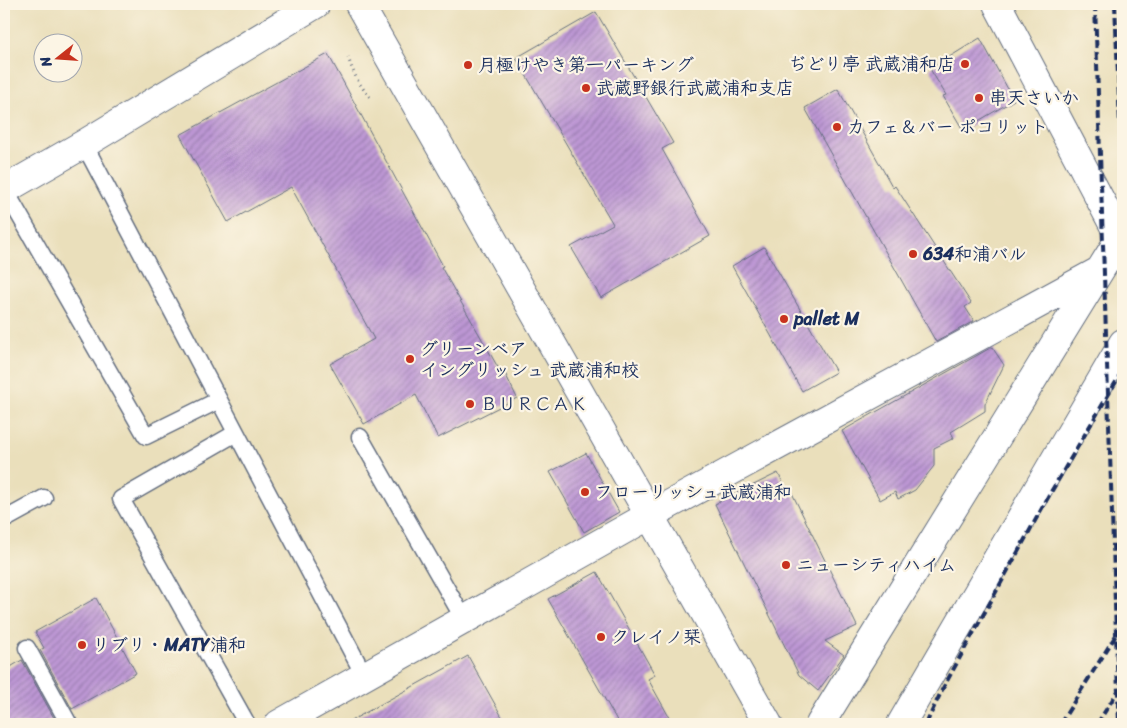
<svg xmlns="http://www.w3.org/2000/svg" width="1127" height="728" viewBox="0 0 1127 728" font-family="Sriracha,'Klee One',sans-serif">
  <defs>
    <pattern id="building-hatch" width="6" height="6" patternUnits="userSpaceOnUse" patternTransform="scale(1.25)"><rect width="6" height="6" fill="#bd97d4"/><path d="M-1 1l2-2M0 6l6-6M5 7l2-2" fill="none" stroke="#997caf"/></pattern>
  </defs>
  <rect width="100%" height="100%" fill="#fcf5e5"/>
  <filter id="ink" filterUnits="userSpaceOnUse"><feTurbulence type="fractalNoise" baseFrequency=".02" numOctaves="2"/><feDisplacementMap in="SourceGraphic" scale="10" xChannelSelector="R" yChannelSelector="G"/><feConvolveMatrix kernelMatrix="1 2 1 2 8 2 1 2 1" color-interpolation-filters="sRGB"/></filter>
  <filter id="wash" filterUnits="userSpaceOnUse"><feTurbulence type="fractalNoise" baseFrequency=".0096" numOctaves="4" result="noise"/><feDisplacementMap in="SourceGraphic" scale="20" xChannelSelector="R" yChannelSelector="G"/><feGaussianBlur stdDeviation="1.12" result="paint"/><feColorMatrix in="noise" values="0 0 0 0 0 0 0 0 0 0 0 0 0 0 0 0 0 1.4 0 .05"/><feComposite in="paint" operator="in"/></filter>
  <g filter="url(#wash)">
    <rect width="100%" height="100%" fill="#eadfbb"/>
    <g id="blocks">
      <path fill="url(#building-hatch)" d="M596 12 673 143 662 149 710 236 601 298 571 247 613 224 516 58Z
        M980 38 1014 100 963 130 943 96 946 95 930 69Z
        M328 54 443 266 441 267 500 371 503 369 517 398 438 438 416 395 364 424 330 364 374 339 291 187 228 222 180 135Z
        M838 89 893 188 895 186 971 303 965 307 974 321 936 342 805 108Z
        M764 247 836 372 802 391 732 266Z
        M992 347 1004 365 985 404V411L951 432 954 438 934 448V466L915 490 898 499 895 492 880 500 842 431Z
        M586 453 619 512 584 532 550 472Z
        M778 473 788 493 791 491 857 626 825 641 844 655 818 691 799 675 715 504Z
        M597 572 655 675 648 679 673 724H619L548 599Z
        M96 598 136 673 72 709 40 650 44 648 35 632Z
        M468 656 506 724H345Z
        M22 660 54 718 43 724H4V671Z"/>
    </g>
  </g>
  <g filter="url(#ink)">
    <use href="#blocks" fill-opacity="0" stroke="#636d7f" stroke-width="1"/>
    <g fill="none" stroke-linecap="round" stroke-linejoin="round">
      <g stroke="#636d7f" stroke-width="19">
        <path id="service" d="M84 144 365 677
          M5 190 146 436 219 400
          M236 433 121 499 247 724
          M360 437 465 621
          M4 520 44 498
          M27 648 69 724"/>
      </g>
      <g stroke="#636d7f" stroke-width="30">
        <path id="minor" d="M359 4 768 724
          M997 4 1123 243
          M4 190 84 144 316 4
          M279 724 650 515 1099 271
          M820 724 1120 238
          M901 724 1123 343"/>
      </g>
      <path stroke="#636d7f" stroke-width="3" stroke-dasharray="1 4" stroke-linecap="butt" d="M348 57C353 73 360 87 372 99"/>
      <use href="#service" stroke="#fff" stroke-width="16"/>
      <use href="#minor" stroke="#fff" stroke-width="28"/>
      <path stroke="#1b2f5e" stroke-width="4" stroke-dasharray="8 4" stroke-linecap="butt" d="M1095 4 1119 724
        M1115 4 1123 195
        M926 724 942 690 1052 490 1123 370
        M1060 724 1123 624
        M1097 724 1118 691"/>
    </g>
  </g>
  <g fill="#c8321e" stroke="#fcf5e5" stroke-width="2">
    <circle cx="965" cy="64" r="5"/>
    <circle cx="468" cy="65" r="5"/>
    <circle cx="586" cy="88" r="5"/>
    <circle cx="979" cy="98" r="5"/>
    <circle cx="837" cy="127" r="5"/>
    <circle cx="913" cy="254" r="5"/>
    <circle cx="784" cy="319" r="5"/>
    <circle cx="410" cy="359" r="5"/>
    <circle cx="470" cy="404" r="5"/>
    <circle cx="585" cy="492" r="5"/>
    <circle cx="786" cy="565" r="5"/>
    <circle cx="601" cy="637" r="5"/>
    <circle cx="82" cy="645" r="5"/>
  </g>
  <g text-anchor="middle" dominant-baseline="central" stroke-width="4.5" stroke-linejoin="round" paint-order="stroke">
    <g font-size="18" font-weight="bold" fill="#1b2f5e" stroke="#fcf5e5" text-anchor="start">
      <text x="955" y="64" text-anchor="end">ぢどり亭 武蔵浦和店</text>
      <text x="478" y="65">月極けやき第一パーキング</text>
      <text x="596" y="88">武蔵野銀行武蔵浦和支店</text>
      <text x="989" y="98">串天さいか</text>
      <text x="847" y="127">カフェ＆バー ポコリット</text>
      <text x="923" y="254">634和浦バル</text>
      <text x="794" y="319">pallet M</text>
      <text x="420" y="349">グリーンベア<tspan x="420" dy="21">イングリッシュ 武蔵浦和校</tspan></text>
      <text x="480" y="404">ＢＵＲＣＡＫ</text>
      <text x="595" y="492">フローリッシュ武蔵浦和</text>
      <text x="796" y="565">ニューシティハイム</text>
      <text x="611" y="637">クレイノ栞</text>
      <text x="92" y="645">リブリ・MATY浦和</text>
    </g>
  </g>
  <rect width="1127" height="728" fill="none" stroke="#fcf5e5" stroke-width="20"/>
  <g transform="translate(58 58) rotate(253)"><circle r="24" fill="#fcf5e5" stroke="#a2a6af"/>
  <path d="M0-4L9 19L0 12L-9 19Z" fill="#c8321e"/>
  <text y="-8" font-size="14" font-weight="bold" text-anchor="middle" fill="#1b2f5e">N</text>
  </g>
</svg>
